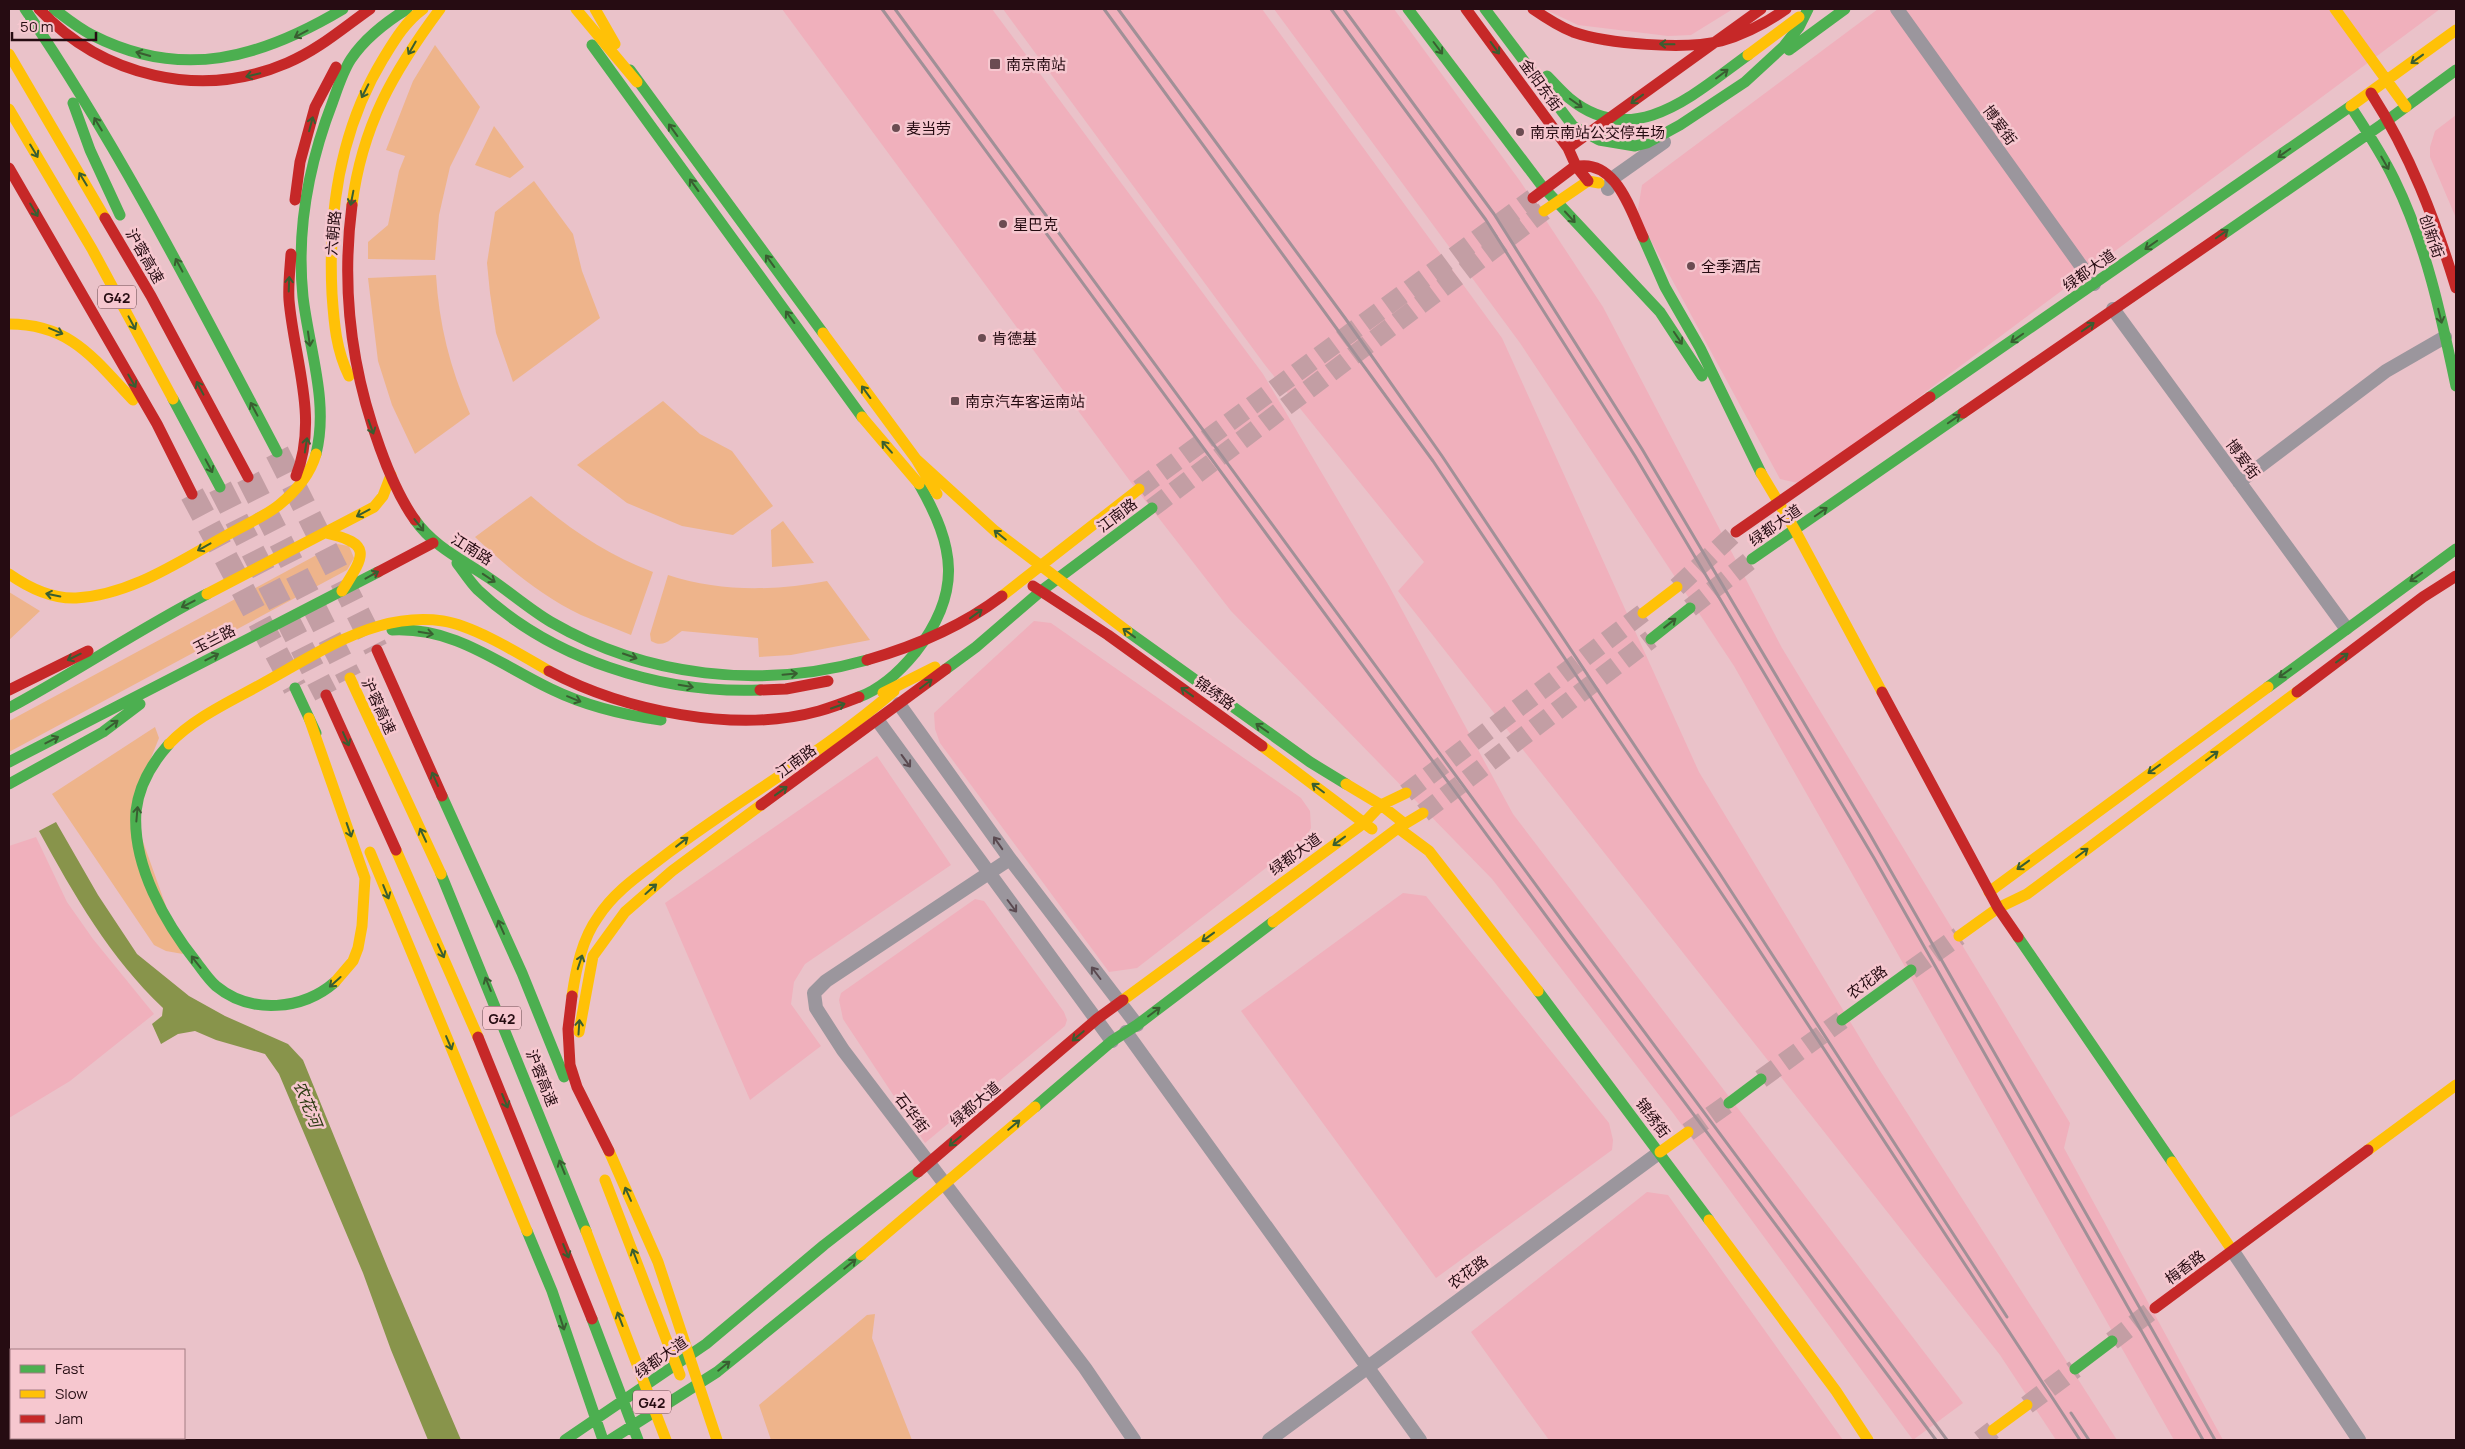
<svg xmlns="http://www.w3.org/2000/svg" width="2465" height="1449" viewBox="0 0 2465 1449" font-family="Manrope,'Noto Sans SC',sans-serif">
  <rect width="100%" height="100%" fill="#eac2c9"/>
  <path fill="#f0b0bc" d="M782 9H992L1263 374 1389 586 1513 814 1963 1403 1913 1440 1673 1113 1492 879 1231 611 1130 481Z
    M1003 9H1262L1502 338 1699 772 1877 1066 2117 1440H2056L2000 1355 1398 591 1424 562 1265 365Z
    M1274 9H1394L1520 181 1603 307 1782 648 2070 1123 2064 1148 2223 1440H2174L1734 666 1520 343Z
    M1544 9H1733L1691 35 1668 36 1578 25Z
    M1878 9H2440L1802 484 1780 479 1637 215 1642 185Z
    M2456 115V218L2430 157V147L2435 131Z
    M1034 621 1051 623 1301 798 1310 811 1311 828 1306 837 1137 968 1109 972 940 743 935 729 934 713Z
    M877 756 951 865 805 964 794 982 791 1004 821 1046 750 1100 665 903Z
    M36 837 67 902 93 939 154 1014 70 1081 9 1118V846Z
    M1403 893 1426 896 1609 1123 1613 1140 1612 1150 1436 1278 1241 1011Z
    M975 899 984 901 1064 1012 1067 1020 1065 1026 925 1143 843 1019 839 1000 841 993Z
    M1647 1192 1668 1195 1843 1440H1549L1471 1332Z"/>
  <path fill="#eeb48b" d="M435 45 480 107 450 167 439 215 435 260 368 259V242L388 225 399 171 405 156 386 150 413 81Z
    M494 126 524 167 510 178 475 165Z
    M534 181 573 234 582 271 600 318 513 382 496 333 490 293 487 263 495 212Z
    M436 275C439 324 450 368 470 414L415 454 392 405 378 361 368 278Z
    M663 401 700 434 732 451 773 506 733 535 682 526 627 503 577 465Z
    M531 496C568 528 607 555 653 572L631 635C615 628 597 622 581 615 541 596 507 567 475 537Z
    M783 521 814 563 772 567 771 530Z
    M337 544 349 546 354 558 347 570 9 752V721Z
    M668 575C719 592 775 591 827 581L870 640 791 655 759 657 758 638 682 631C671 638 665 649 651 641L650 634Z
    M9 592 40 611 9 640Z
    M155 727 159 738 131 808 183 954 166 951 154 945 52 794Z
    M875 1314 872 1338 912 1440H771L759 1405 867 1315Z"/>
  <path fill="#88944b" d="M56 822 98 895 137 954 189 996 225 1016 288 1044 303 1060 389 1271 461 1440H428L391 1350 363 1273 279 1074 265 1054 216 1040 195 1031 178 1034 161 1044 152 1024 162 1016 163 1008C110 958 74 895 39 831Z"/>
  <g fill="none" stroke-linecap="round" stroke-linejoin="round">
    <path stroke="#c39ea4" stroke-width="19" stroke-dasharray="19 9" stroke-linecap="butt" d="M1139 489 1533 198
      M1152 508 1544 211
      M1677 587 1736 532
      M1690 608 1752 559
      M1406 793 1643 613
      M1423 813 1651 639
      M1911 970 1959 936
      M1761 1079 1842 1020
      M1688 1132 1729 1103
      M2112 1341 2155 1308
      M2027 1405 2075 1369
      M1980 1440 1993 1430"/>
    <path stroke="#c39ea4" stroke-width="24" stroke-dasharray="24 12" stroke-linecap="butt" d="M277 452 376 649
      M248 477 350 678
      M220 487 326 695
      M192 494 295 688"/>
    <path stroke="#9b969d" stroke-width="14" d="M1897 9 2094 284
      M1608 189 1613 178 1664 142
      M2113 309 2346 628
      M2239 482 2386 371 2445 337
      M899 704 1010 859 1137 1025
      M878 721 1112 1041
      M1010 859 826 981 814 993 816 1008 843 1050 1085 1368 1134 1440
      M1126 1032 1420 1440
      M2232 1250 2359 1440
      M1269 1440 1660 1152"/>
    <path stroke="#4caf50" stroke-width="11" d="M25 9C121 150 198 302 277 452
      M54 9C66 18 78 28 92 35 182 81 261 58 343 9
      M1408 9 1542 186 1660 312 1702 376
      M1485 9 1573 126 1599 140 1635 146 1647 143 1680 125 1745 82 1784 46 1799 27 1808 9
      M592 45 862 417
      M1789 50 1845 9
      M630 70 823 333
      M1547 76C1554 83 1561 91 1569 98 1634 152 1695 93 1748 55
      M73 103 90 150 120 215
      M2351 107C2366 130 2382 154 2394 179 2426 244 2441 315 2456 386
      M2222 235 2381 125 2456 70
      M1643 237 1665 287 1700 348 1761 473
      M1930 397 2351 106
      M173 399 220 487
      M316 454C329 402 309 349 303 297 296 230 309 163 333 101 338 87 343 71 351 59 365 38 386 22 407 9
      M415 520C434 547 463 560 489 578 510 592 529 609 551 622 646 677 761 690 867 660
      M1752 559 1963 413
      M457 563C464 572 470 582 478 590 551 659 661 694 760 690
      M392 630C455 627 497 663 551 689 586 706 623 715 661 720
      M1127 631 1310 762 1346 784
      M1651 639 1690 608
      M946 669 976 647 1041 591 1152 508
      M2268 687 2456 549
      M295 688 316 733
      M859 697C881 689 901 670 915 653 963 592 955 547 919 484
      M9 708C76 672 139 629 207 594
      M169 744C152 763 139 785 136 811 132 865 165 923 197 963 203 971 209 980 216 986 251 1015 303 1010 335 982
      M9 762 378 572
      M9 784 103 732 140 704
      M442 796 522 973 564 1077
      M441 874 586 1231
      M2018 937 2172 1162
      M1538 991 1709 1220
      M1842 1020 1911 970
      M1729 1103 1761 1079
      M1035 1107 1112 1041 1137 1025 1273 922
      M527 1231 552 1291 603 1440
      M592 1319 638 1440
      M2075 1369 2112 1341
      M565 1440 706 1344 824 1245 918 1172
      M610 1440 717 1372 861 1255"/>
    <path stroke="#ffc107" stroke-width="11" d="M576 9 637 82
      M595 9 615 44
      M2335 9 2406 107
      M9 54 105 218
      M1748 55 1799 17
      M2351 106 2456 30
      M9 109 92 249 173 399
      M352 205C362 126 393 72 440 9
      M1544 211 1588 181 1599 183
      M9 324C71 324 94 359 133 400
      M823 333 916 459 995 531 1127 631
      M349 376C336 350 334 323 332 294 328 213 340 130 383 59 394 41 405 22 423 9
      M862 417 919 484
      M916 459 937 494
      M1761 473 1795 530 1882 692
      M326 533C374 544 364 556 342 591
      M9 574C29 588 51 599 76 598 132 595 181 560 229 534 246 524 264 517 279 505 295 492 310 475 316 454
      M207 594 374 507 383 496 391 475
      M1002 596 1139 489
      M1643 613 1677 587
      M350 678 441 874
      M883 693 935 667
      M309 718 365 878 362 926 358 948 353 961 335 982
      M169 744C196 716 234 700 267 681 303 661 340 637 379 626 400 620 422 618 443 621 475 626 521 655 549 671
      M1262 746 1372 829
      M1346 784 1381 805 1405 824
      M1398 828 1429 851 1538 991
      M396 850 478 1037
      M370 852 527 1231
      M1989 892 2268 687
      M1273 922 1398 828 1423 813
      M1959 936 1998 908 2027 894 2297 692
      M572 996C576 969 582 939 598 917 615 890 644 872 668 853 742 797 824 752 894 691
      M1123 1000 1364 823 1381 805 1406 793
      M579 1032 593 956 625 912 672 871 761 805
      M2368 1150 2456 1085
      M609 1151 658 1262 717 1440
      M1660 1152 1688 1132
      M2172 1162 2232 1250
      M605 1180 680 1375
      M1709 1220 1836 1391 1868 1440
      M586 1231 666 1440
      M861 1255 1035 1107
      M1993 1430 2027 1405"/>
    <path stroke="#c62828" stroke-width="11" d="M39 9C103 77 201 100 287 63 318 50 343 28 370 9
      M1466 9 1568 148 1576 166 1588 181
      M1533 9C1546 18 1558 26 1573 32 1608 44 1685 50 1721 41 1745 34 1766 23 1786 9
      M2371 93C2410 154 2435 219 2456 288
      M1568 148 1761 9
      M9 168 157 424 192 494
      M1533 198 1574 167C1615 157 1630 209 1643 237
      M295 200 300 162 315 107 336 67
      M352 205C341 289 351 369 380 448 389 473 399 498 415 520
      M105 218 151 296 248 477
      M291 254C290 269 288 285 289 300 294 359 319 419 296 476
      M1963 413 2222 235
      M1736 532 1930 397
      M378 572 433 543
      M1033 586 1108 635 1262 746
      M377 650 442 796
      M867 660C916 646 961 627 1002 596
      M549 671C624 711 736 734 819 711 833 707 846 702 859 697
      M9 690 88 651
      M760 690 786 689 828 681
      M1882 692 1998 908 2018 937
      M2297 692 2423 597 2456 576
      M326 695 396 850
      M761 805 946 669
      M572 996 568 1029 570 1065 577 1087 609 1151
      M478 1037 592 1319
      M918 1172 1097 1019 1123 1000
      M2155 1308 2368 1150"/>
    <path stroke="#a19097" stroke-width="3" d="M882 9 1563 939 1936 1440
      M895 9 1571 933 1947 1440
      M1104 9 1433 461 1744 927 2080 1440
      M1118 9 1345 318 1442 456 1718 871 2007 1317
      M1331 9 1486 220 1635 456 1874 858 2203 1440
      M1344 9 1494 214 1642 449 1868 831 2215 1440
      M2071 1413 2089 1440"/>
  </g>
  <defs><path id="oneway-shaft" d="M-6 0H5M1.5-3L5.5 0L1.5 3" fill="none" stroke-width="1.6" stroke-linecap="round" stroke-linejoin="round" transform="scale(1.25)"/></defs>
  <g stroke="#395e31">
    <use href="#oneway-shaft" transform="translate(301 34) rotate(152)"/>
    <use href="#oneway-shaft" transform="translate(1667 44) rotate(-179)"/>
    <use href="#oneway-shaft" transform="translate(412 48) rotate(120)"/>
    <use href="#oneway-shaft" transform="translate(1438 48) rotate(53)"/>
    <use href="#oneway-shaft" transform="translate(1495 48) rotate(54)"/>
    <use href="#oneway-shaft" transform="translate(143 54) rotate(-164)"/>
    <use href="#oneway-shaft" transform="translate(2417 59) rotate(144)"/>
    <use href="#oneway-shaft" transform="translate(1722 74) rotate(-37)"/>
    <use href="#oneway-shaft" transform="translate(253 75) rotate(166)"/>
    <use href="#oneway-shaft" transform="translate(365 91) rotate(117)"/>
    <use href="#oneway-shaft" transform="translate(1637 99) rotate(144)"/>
    <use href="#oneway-shaft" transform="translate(1576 103) rotate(35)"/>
    <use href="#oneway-shaft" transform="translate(98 124) rotate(-121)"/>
    <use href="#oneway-shaft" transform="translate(311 124) rotate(-75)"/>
    <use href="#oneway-shaft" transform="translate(673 130) rotate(-126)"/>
    <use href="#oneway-shaft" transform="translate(34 151) rotate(59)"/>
    <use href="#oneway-shaft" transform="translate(2284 153) rotate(145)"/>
    <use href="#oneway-shaft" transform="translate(2385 163) rotate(60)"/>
    <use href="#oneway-shaft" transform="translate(83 179) rotate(-121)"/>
    <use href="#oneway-shaft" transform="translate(694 185) rotate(-126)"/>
    <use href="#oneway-shaft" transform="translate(352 198) rotate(101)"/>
    <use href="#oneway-shaft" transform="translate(34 210) rotate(59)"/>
    <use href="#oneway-shaft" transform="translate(1570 217) rotate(47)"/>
    <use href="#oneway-shaft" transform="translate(2222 234) rotate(-35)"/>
    <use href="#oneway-shaft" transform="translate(2151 245) rotate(145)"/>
    <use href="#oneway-shaft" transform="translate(770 261) rotate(-126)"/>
    <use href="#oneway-shaft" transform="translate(179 265) rotate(-118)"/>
    <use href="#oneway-shaft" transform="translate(289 284) rotate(-88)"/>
    <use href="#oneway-shaft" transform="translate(2440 316) rotate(76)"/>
    <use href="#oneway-shaft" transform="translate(790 317) rotate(-126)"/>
    <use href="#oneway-shaft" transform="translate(132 323) rotate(62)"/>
    <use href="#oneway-shaft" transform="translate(2088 327) rotate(-35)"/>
    <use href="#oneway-shaft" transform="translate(56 331) rotate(23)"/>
    <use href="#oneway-shaft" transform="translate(1678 338) rotate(56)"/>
    <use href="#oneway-shaft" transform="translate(2017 338) rotate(145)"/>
    <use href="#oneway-shaft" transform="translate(309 339) rotate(82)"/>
    <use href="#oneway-shaft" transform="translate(132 381) rotate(60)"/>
    <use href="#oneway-shaft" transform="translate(200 388) rotate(-118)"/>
    <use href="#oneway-shaft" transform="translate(866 392) rotate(-126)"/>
    <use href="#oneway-shaft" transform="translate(254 409) rotate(-118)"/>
    <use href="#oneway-shaft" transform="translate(1954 419) rotate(-35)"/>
    <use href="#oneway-shaft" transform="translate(371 427) rotate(70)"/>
    <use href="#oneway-shaft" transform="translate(306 445) rotate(-81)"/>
    <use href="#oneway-shaft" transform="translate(887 447) rotate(-131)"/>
    <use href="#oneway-shaft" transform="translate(209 466) rotate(62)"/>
    <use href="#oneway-shaft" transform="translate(1821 512) rotate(-35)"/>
    <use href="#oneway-shaft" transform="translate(363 513) rotate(152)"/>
    <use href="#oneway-shaft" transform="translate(419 525) rotate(52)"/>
    <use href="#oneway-shaft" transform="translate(1000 535) rotate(-141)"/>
    <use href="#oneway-shaft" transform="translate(204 547) rotate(151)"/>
    <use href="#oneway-shaft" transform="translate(372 575) rotate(-29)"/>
    <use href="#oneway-shaft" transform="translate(2416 577) rotate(145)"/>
    <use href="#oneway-shaft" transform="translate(489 578) rotate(34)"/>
    <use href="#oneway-shaft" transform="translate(53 595) rotate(-168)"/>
    <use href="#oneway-shaft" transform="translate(188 604) rotate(153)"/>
    <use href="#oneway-shaft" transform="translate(976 614) rotate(-36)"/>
    <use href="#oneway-shaft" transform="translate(1670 623) rotate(-38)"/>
    <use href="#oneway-shaft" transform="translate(426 633) rotate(10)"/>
    <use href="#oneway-shaft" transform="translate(1129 633) rotate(-144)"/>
    <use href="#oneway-shaft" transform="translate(630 656) rotate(19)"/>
    <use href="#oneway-shaft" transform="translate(74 657) rotate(154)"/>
    <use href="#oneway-shaft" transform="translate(212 657) rotate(-27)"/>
    <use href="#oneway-shaft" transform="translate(2342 658) rotate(-37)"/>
    <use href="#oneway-shaft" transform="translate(2285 673) rotate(144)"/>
    <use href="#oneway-shaft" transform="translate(790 674) rotate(-5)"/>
    <use href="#oneway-shaft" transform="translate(926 684) rotate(-37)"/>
    <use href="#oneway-shaft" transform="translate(686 686) rotate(10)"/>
    <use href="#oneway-shaft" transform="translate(1187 692) rotate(-144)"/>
    <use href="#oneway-shaft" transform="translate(574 699) rotate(22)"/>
    <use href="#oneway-shaft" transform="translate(838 706) rotate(-19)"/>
    <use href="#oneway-shaft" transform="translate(112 725) rotate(-37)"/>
    <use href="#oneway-shaft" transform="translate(1262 728) rotate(-145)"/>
    <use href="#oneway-shaft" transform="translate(346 739) rotate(66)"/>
    <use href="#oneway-shaft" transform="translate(52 740) rotate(-27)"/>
    <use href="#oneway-shaft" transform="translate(2212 756) rotate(-37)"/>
    <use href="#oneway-shaft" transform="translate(2154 769) rotate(144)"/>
    <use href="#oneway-shaft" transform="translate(435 779) rotate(-114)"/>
    <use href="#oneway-shaft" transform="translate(1318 788) rotate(-143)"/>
    <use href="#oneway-shaft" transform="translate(781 791) rotate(-36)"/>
    <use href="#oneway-shaft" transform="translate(137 814) rotate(-85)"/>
    <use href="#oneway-shaft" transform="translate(349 830) rotate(71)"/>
    <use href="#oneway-shaft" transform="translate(423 835) rotate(-115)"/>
    <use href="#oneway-shaft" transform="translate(1339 841) rotate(144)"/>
    <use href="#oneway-shaft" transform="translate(682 842) rotate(-38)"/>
    <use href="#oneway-shaft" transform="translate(2082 853) rotate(-37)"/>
    <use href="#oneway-shaft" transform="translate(2023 865) rotate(144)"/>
    <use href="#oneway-shaft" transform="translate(651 889) rotate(-42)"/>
    <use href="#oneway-shaft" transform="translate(386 892) rotate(68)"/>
    <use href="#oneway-shaft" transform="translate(501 927) rotate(-114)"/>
    <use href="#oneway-shaft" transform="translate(1208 937) rotate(144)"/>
    <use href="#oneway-shaft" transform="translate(441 951) rotate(65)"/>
    <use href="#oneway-shaft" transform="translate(196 962) rotate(-128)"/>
    <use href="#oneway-shaft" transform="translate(580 962) rotate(-72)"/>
    <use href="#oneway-shaft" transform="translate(335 982) rotate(138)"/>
    <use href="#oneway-shaft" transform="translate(488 984) rotate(-112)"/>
    <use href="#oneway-shaft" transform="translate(1154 1012) rotate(-37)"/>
    <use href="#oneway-shaft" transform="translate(579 1027) rotate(-86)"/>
    <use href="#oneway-shaft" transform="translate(1078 1036) rotate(140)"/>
    <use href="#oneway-shaft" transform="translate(449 1043) rotate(67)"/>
    <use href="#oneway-shaft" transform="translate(505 1101) rotate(68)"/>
    <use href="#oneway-shaft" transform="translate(1014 1125) rotate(-40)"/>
    <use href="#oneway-shaft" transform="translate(955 1141) rotate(140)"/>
    <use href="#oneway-shaft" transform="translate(562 1167) rotate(-112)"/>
    <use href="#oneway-shaft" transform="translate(628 1194) rotate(-114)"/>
    <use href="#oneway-shaft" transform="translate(566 1251) rotate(68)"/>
    <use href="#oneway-shaft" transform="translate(635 1256) rotate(-111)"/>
    <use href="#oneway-shaft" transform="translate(850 1264) rotate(-39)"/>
    <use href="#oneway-shaft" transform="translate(620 1319) rotate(-111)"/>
    <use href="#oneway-shaft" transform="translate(562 1323) rotate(72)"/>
    <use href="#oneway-shaft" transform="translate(724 1366) rotate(-39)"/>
  </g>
  <g stroke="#5b4a51">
    <use href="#oneway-shaft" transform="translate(906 761) rotate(54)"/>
    <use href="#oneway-shaft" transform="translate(998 843) rotate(-125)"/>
    <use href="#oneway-shaft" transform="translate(1012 906) rotate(53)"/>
    <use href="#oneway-shaft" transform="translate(1096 973) rotate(-127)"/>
  </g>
  <g fill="#6b4c52" stroke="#f6c7cf" stroke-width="2">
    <rect x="989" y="58" width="12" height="12" rx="2.5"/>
    <circle cx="896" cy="128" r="5"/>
    <circle cx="1520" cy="132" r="5"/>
    <circle cx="1003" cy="224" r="5"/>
    <circle cx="1691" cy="266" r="5"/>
    <circle cx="982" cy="338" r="5"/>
    <rect x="950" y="396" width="10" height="10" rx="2.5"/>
  </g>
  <g text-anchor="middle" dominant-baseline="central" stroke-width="5" stroke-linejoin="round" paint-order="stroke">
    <g fill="#f6c7cf" stroke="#64444b" stroke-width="1">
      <rect x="98" y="285.5" width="38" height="23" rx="4"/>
      <rect x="483" y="1006.5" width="38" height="23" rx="4"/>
      <rect x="633" y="1390.5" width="38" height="23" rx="4"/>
    </g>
    <g font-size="14" font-weight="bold" fill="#260c12">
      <text x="117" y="297">G42</text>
      <text x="502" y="1018">G42</text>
      <text x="652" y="1402">G42</text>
    </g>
    <g font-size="15" fill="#260c12" stroke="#f6c7cf" text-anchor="start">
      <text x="1006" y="64">南京南站</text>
      <text x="906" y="128">麦当劳</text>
      <text x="1530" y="132">南京南站公交停车场</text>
      <text x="1013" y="224">星巴克</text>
      <text x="1701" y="266">全季酒店</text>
      <text x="992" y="338">肯德基</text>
      <text x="965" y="401">南京汽车客运南站</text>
    </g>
    <g font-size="15" fill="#260c12" stroke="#f6c7cf">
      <text transform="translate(1541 85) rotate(54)">金阳东街</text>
      <text transform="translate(2000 125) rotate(54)">博爱街</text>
      <text transform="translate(333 233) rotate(-85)">六朝路</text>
      <text transform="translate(2432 236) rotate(71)">创新街</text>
      <text transform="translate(145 256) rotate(60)">沪蓉高速</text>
      <text transform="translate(2089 270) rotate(-35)">绿都大道</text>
      <text transform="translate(2243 459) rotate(54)">博爱街</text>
      <text transform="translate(1117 515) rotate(-37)">江南路</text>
      <text transform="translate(1775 525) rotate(-35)">绿都大道</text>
      <text transform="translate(472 549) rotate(32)">江南路</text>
      <text transform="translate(214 639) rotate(-27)">玉兰路</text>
      <text transform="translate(1215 693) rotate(36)">锦绣路</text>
      <text transform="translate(379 706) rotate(65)">沪蓉高速</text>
      <text transform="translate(796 761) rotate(-36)">江南路</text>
      <text transform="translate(1295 854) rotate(-36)">绿都大道</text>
      <text transform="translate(1867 982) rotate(-36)">农花路</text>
      <text transform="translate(542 1078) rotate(68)">沪蓉高速</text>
      <text transform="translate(975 1104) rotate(-40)">绿都大道</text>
      <text transform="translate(912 1113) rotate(53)">石华街</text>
      <text transform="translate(1653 1118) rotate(53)">锦绣街</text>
      <text transform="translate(2185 1267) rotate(-37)">梅香路</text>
      <text transform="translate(1468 1272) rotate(-37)">农花路</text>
      <text transform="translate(661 1357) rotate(-35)">绿都大道</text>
    </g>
    <g font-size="16" font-style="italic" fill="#2b3a11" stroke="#f6c7cf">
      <text transform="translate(308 1104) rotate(68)">农花河</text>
    </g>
  </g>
  <rect width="2465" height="1449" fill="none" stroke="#260c12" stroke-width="20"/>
  <rect x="10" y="1349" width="175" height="90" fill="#f6c7cf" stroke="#a37c83"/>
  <rect x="20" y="1365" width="25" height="8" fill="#4caf50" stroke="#a37c83"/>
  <text x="55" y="1374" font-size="15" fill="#260c12">Fast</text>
  <rect x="20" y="1390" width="25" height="8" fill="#ffc107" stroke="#a37c83"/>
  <text x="55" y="1399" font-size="15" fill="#260c12">Slow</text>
  <rect x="20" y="1415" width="25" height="8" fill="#c62828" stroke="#a37c83"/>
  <text x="55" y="1424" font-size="15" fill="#260c12">Jam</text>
  <path d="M12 32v8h84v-8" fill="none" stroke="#260c12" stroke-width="2.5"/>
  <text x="20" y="32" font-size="15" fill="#260c12" stroke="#f6c7cf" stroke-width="4" paint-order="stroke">50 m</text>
</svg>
